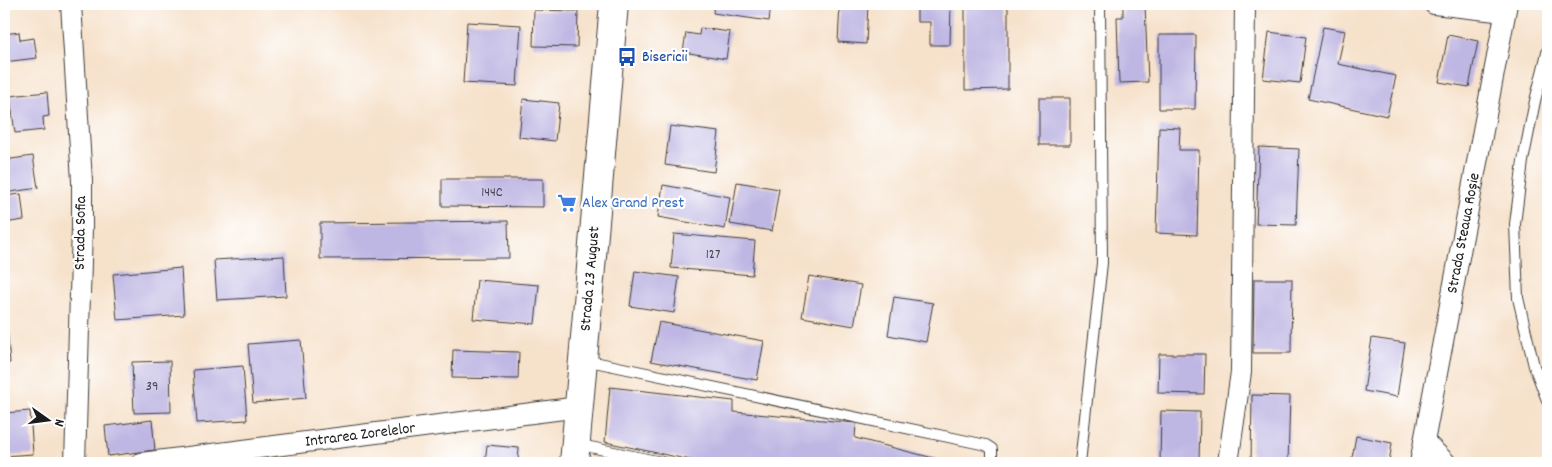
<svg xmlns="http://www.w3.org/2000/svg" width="1552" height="467" viewBox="0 0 1552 467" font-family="Dekko,sans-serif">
  <rect width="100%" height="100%" fill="#fff"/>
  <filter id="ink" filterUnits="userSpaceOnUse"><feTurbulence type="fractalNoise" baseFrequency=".02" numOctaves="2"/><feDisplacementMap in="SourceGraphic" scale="10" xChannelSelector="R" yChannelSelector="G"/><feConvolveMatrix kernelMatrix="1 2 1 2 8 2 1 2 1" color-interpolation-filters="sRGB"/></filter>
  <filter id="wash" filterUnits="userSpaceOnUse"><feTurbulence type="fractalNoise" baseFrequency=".0096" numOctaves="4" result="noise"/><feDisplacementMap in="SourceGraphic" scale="20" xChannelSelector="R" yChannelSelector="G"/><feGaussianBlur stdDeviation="1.12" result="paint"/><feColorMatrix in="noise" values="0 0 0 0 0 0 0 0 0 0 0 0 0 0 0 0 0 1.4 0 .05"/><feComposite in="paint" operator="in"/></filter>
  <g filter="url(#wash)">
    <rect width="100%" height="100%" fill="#f6e1ca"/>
    <g id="blocks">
      <path fill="#bfb7e3" d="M714 4H771L769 21 713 13Z
        M840 4H868L866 44 838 42Z
        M917 4H951L950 45H930V22H917Z
        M965 4H1008V89L965 90Z
        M1123 4H1145L1148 82 1119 83 1117 17H1123Z
        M534 10 578 11 577 47 533 46Z
        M467 22 521 25 517 86 463 83Z
        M1323 27 1345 31 1338 64 1396 76 1387 116 1308 99Z
        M700 28 730 32 726 59 683 52 686 33 699 35Z
        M19 32 20 40 34 38 37 58 4 62V34Z
        M1269 32 1306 37 1300 83 1263 79Z
        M1159 35H1196L1195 109H1159Z
        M1448 35 1478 41 1469 87 1439 82Z
        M47 92 49 116 43 117 44 130 15 133 10 96Z
        M1039 98H1070V145H1039Z
        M523 99 559 103 555 141 519 137Z
        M670 126 719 132 714 172 665 165Z
        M1159 127 1180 128 1179 150H1199L1197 235 1156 233Z
        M1259 147 1299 149 1296 225 1256 224Z
        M33 156 38 188 4 193V160Z
        M442 179H543V207L442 206Z
        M737 182 779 189 772 231 730 224Z
        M663 185 730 197 725 229 658 217Z
        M21 194 24 220 4 223V196Z
        M508 221 509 258 320 259V223Z
        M674 234 755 241 752 275 671 268Z
        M284 256 286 296 217 300 214 260Z
        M181 268 184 315 117 320 113 274Z
        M635 271 679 277 674 313 630 306Z
        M809 276 861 285 854 326 802 317Z
        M1254 279H1292L1291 353H1253Z
        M477 280 539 285 535 324 473 319Z
        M894 297 933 303 926 342 888 335Z
        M659 322 764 341 757 380 651 361Z
        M4 326H7L10 363H4Z
        M1372 338 1405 343 1397 397 1364 391Z
        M301 340 306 398 253 403 248 344Z
        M453 350 519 352 518 379 452 378Z
        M1159 354H1205L1204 394 1158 393Z
        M170 361 171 412 134 413 132 362Z
        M243 366 247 420 197 423 193 370Z
        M4 376H5L7 396H4Z
        M610 387 734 401V412L856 423 855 438 945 461 944 463H705L605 442Z
        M1252 395 1290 396 1288 463H1251Z
        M30 411 33 454 4 456V413Z
        M1161 411 1200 412 1199 463H1160Z
        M152 420 155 450 108 456 105 426Z
        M1356 436 1392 443 1389 463H1351Z
        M487 445 519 448 518 463H485Z"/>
    </g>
  </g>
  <g filter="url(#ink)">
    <use href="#blocks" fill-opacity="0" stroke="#3d3a36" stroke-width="1"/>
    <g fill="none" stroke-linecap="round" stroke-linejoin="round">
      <g stroke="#3d3a36" stroke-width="12">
        <path id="service" d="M1548 49 1535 101 1523 161 1515 224 1518 298 1534 366 1548 403
          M585 360 986 445 992 449V463
          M576 444 666 463
          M1080 463 1102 263 1100 4"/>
      </g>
      <g stroke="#3d3a36" stroke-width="22">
        <g id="minor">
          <path d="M71 4 82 181V227L75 463"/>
          <path d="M1434 4 1505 12"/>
          <path d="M1424 441 1446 463"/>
          <path id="s1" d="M141 463 579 407"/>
          <path d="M1228 463 1241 372 1245 4"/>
          <path id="s2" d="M1420 463 1507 4"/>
        </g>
      </g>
      <g stroke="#3d3a36" stroke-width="30">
        <g id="secondary">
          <path id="s3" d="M574 463 614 4"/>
        </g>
      </g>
      <use href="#service" stroke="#fff" stroke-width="10"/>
      <use href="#minor" stroke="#fff" stroke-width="20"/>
      <use href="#secondary" stroke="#fff" stroke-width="28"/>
    </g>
  </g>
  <defs>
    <g id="bus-bare" transform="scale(1.5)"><path d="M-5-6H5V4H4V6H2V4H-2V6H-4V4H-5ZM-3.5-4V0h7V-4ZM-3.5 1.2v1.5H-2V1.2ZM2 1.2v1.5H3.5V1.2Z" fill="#1a4fb4" stroke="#fff" stroke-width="2.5" paint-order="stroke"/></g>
    <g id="supermarket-bare" transform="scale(1.5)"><path d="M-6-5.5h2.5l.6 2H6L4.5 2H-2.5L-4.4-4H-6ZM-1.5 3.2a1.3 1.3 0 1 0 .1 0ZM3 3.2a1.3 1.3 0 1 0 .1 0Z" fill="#3f7fe0" stroke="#fff" stroke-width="2.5" paint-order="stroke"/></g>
  </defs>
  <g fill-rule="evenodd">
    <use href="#bus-bare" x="627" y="57"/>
    <use href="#supermarket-bare" x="567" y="203"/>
  </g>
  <g text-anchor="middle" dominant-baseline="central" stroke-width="4.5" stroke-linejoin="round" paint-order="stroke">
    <g font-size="14" fill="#45434e">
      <text x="492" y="193">144C</text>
      <text x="713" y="255">127</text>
      <text x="152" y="387">39</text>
    </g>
    <g font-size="16" fill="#164399" stroke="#fff" text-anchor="start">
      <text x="642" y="57">Bisericii</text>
    </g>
    <g font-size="16" fill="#366cbe" stroke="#fff" text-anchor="start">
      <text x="582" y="203">Alex Grand Prest</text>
    </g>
    <g font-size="16" fill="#1c1c1c" stroke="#fff">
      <text transform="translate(81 233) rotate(-89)">Strada Sofia</text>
      <text stroke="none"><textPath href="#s2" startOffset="234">Strada Steaua Roșie</textPath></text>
      <text stroke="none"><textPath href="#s3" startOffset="185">Strada 23 August</textPath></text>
      <text stroke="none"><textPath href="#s1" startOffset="221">Intrarea Zorelelor</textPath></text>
    </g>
  </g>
  <rect width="1552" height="467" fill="none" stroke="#fff" stroke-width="20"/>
  <g transform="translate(48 420) rotate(104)" stroke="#ffffff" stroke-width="4" paint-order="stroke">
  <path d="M0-4L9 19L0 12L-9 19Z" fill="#1c1c1c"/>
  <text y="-8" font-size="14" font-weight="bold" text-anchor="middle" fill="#1c1c1c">N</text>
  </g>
</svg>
